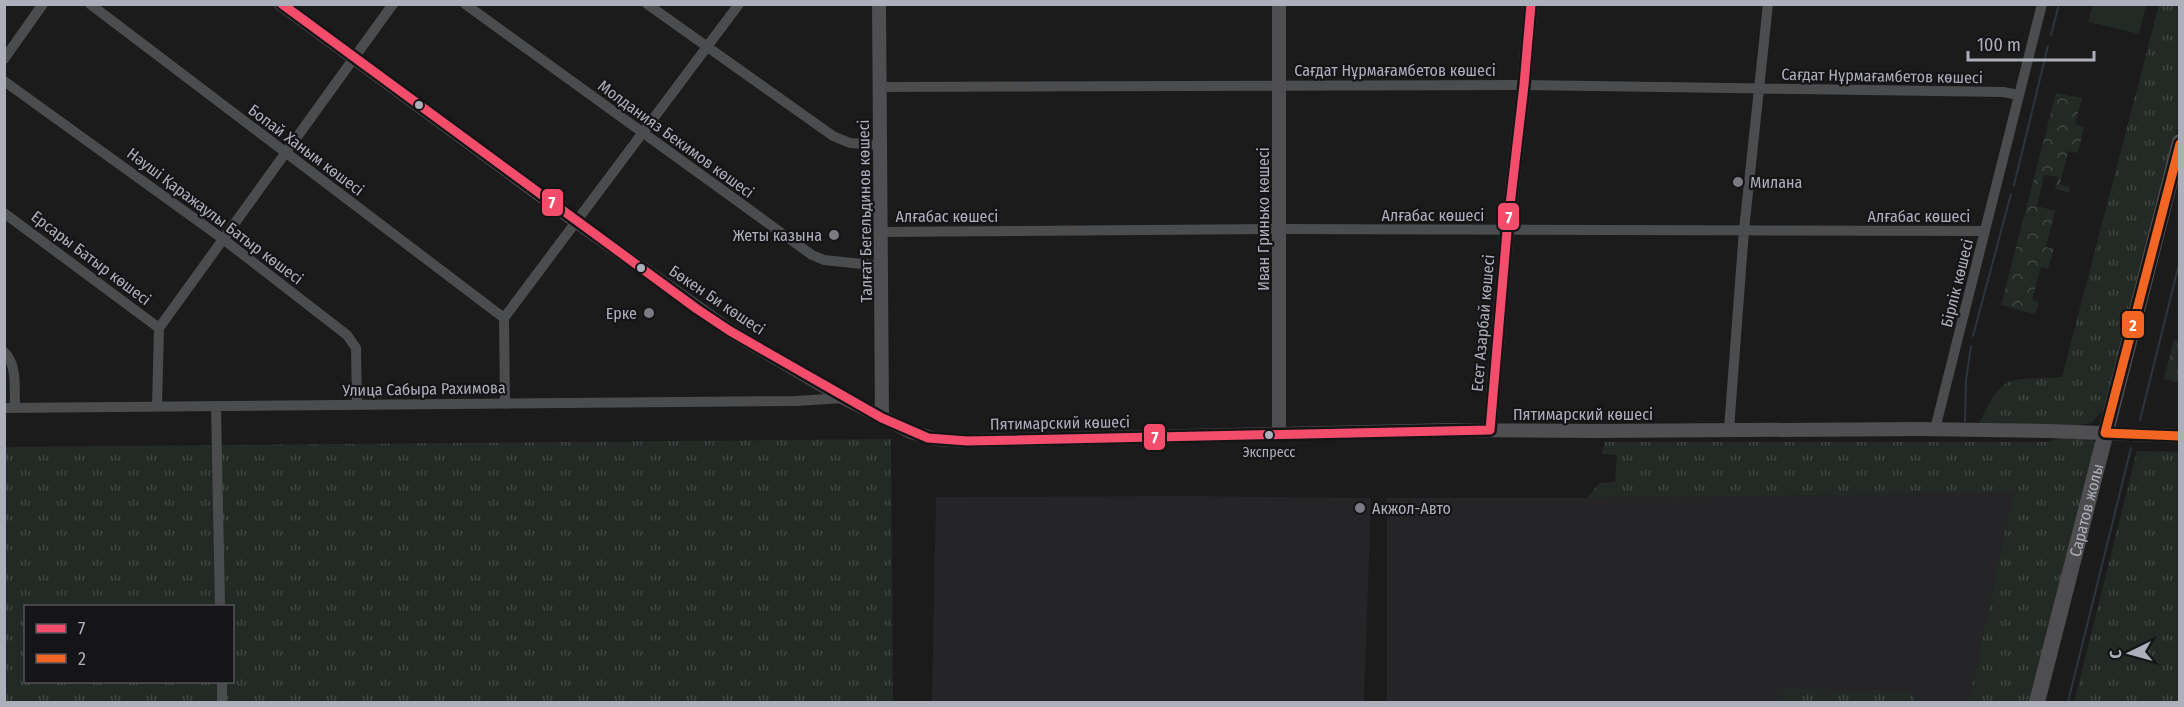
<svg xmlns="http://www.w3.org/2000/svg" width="2184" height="707" viewBox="0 0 2184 707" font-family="'Fira Sans Condensed',sans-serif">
  <defs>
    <pattern id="grass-tufts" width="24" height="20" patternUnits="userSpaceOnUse" patternTransform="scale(1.5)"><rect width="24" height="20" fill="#232a25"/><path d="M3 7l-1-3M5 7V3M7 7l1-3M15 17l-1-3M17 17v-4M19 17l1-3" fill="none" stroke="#404643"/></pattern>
    <pattern id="park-crowns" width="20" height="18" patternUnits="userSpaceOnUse" patternTransform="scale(1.5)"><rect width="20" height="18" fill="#232a25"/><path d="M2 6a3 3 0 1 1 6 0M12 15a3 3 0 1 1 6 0" fill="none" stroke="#404643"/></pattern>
  </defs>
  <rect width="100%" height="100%" fill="#1b1b1b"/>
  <path fill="#252527" d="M2013 493 1969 702H1387V498H1587Z
    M1191 496 1371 498 1364 702H932L936 497Z"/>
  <path fill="url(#grass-tufts)" fill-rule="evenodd" d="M2159 5H2179V120L2110 403 2091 423 2079 425 1979 424C2003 372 2008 380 2062 377Z
    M2067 436 2090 438 2096 443 2031 702H1969L2013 493 1587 498 1600 483 1615 482 1617 455 1602 454 1605 442H2047Z
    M891 439 893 702H5L4 447ZM26 606H232V682H26Z
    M2137 451 2179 452V702H2074Z
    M1783 689 1904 691 1914 697V702H1783Z"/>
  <path fill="url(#park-crowns)" d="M2056 93 2082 98 2075 124 2084 127 2078 153 2068 151 2060 184 2070 187 2069 193 2055 189 2058 177 2044 175 2037 206 2055 211 2046 247 2054 249 2048 269 2041 267 2032 300 2039 302 2036 312 2033 314 2001 305Z
    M2174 339 2179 340V383L2164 379Z"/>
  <path fill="#232a25" d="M2093 4 2146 5 2139 34 2088 22Z"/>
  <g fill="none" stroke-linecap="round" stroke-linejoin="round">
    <path stroke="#2e343d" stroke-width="2" d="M2051 35 2059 4
      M2014 185 2048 46
      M1973 336 2011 194
      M2140 420 2180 260
      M1965 421 1966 380 1971 346
      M2068 702 2131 448"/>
    <path stroke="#4b4c4e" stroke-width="10" d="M90 4 504 318
      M465 4 812 255 824 260 882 266
      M647 4 833 136 850 143 880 145
      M4 59 43 4
      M4 81 223 239 347 335 356 348 357 405
      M879 87 1524 85 2003 92 2019 95
      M4 213 159 328
      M881 232 1279 229 1985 231
      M4 352C18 365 14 389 15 407
      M505 404 504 318 739 4
      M157 406 159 328 393 4
      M216 406 220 606
      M4 408 796 401 844 398
      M1729 429 1744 230 1768 4
      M1935 429 2042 4
      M222 682V702"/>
    <path stroke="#4f4f52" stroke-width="14" d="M281 4 577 222 730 331 844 398 911 432 935 439 967 441 1453 430 1596 431 1921 429 2049 431 2180 436
      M879 4 882 418
      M1490 430 1507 231 1524 85 1531 4
      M1279 433V4"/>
    <path stroke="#4e4e51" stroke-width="16" id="s1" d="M2037 702 2180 142"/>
    <g stroke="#151517" stroke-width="14">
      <path id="bus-1" d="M282 4 697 309 730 331 882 418 928 438 967 441 1490 430
        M1490 430 1507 231 1524 85 1531 4"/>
    </g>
    <g stroke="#151517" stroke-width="14">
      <path id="bus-2" d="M2180 144 2105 433 2180 436"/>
    </g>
    <use href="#bus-1" stroke="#f44d6c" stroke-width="9"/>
    <use href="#bus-2" stroke="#f26522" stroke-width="9"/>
  </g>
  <g fill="#adafbb" stroke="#151517" stroke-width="2">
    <circle cx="419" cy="105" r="5"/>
    <circle cx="641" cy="268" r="5"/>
    <circle cx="1269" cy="435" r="5"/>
  </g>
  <g fill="#7a7b83" stroke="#151517" stroke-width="2">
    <circle cx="1738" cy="182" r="6"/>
    <circle cx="834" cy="235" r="6"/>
    <circle cx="649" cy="313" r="6"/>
    <circle cx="1360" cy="508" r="6"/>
  </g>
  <g text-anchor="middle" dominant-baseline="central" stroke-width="4.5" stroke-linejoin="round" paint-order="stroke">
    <g font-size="14" fill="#adafbb" stroke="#151517">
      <text x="1269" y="452">Экспресс</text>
    </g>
    <g font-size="16" fill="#adafbb" stroke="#151517">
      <text x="1395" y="70">Сағдат Нұрмағамбетов көшесі</text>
      <text transform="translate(1882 76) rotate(1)">Сағдат Нұрмағамбетов көшесі</text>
      <text transform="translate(676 139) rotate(36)">Молданияз Бекимов көшесі</text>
      <text transform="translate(306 150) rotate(37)">Бопай Ханым көшесі</text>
      <text transform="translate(865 211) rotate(-91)">Талғат Бегельдинов көшесі</text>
      <text x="1433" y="215">Алғабас көшесі</text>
      <text transform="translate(215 216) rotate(37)">Нәуші Қаражаулы Батыр көшесі</text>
      <text x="947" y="216">Алғабас көшесі</text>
      <text x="1919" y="216">Алғабас көшесі</text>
      <text transform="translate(1263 219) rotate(-90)">Иван Гринько көшесі</text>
      <text transform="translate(91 258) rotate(37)">Ерсары Батыр көшесі</text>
      <text transform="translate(1957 283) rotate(-76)">Бірлік көшесі</text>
      <text transform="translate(717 300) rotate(34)">Бөкен Би көшесі</text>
      <text transform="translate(1483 323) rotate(-85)">Есет Азарбай көшесі</text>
      <text transform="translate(424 389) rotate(-1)">Улица Сабыра Рахимова</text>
      <text x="1583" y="414">Пятимарский көшесі</text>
      <text transform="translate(1060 423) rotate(-1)">Пятимарский көшесі</text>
      <text stroke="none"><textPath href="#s1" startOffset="198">Саратов жолы</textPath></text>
    </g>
    <g font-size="16" fill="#adafbb" stroke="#151517" text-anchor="start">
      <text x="1750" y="182">Милана</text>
      <text x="822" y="235" text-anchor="end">Жеты казына</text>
      <text x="637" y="313" text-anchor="end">Ерке</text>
      <text x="1372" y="508">Акжол-Авто</text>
    </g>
  </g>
  <g stroke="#151517" stroke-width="2">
    <rect x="541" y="188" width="23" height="29" rx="6" fill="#f44d6c"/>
    <rect x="1497" y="202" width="23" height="29" rx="6" fill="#f44d6c"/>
    <rect x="2121" y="310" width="24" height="29" rx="6" fill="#f26522"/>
    <rect x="1143" y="423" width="23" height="28" rx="6" fill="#f44d6c"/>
  </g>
  <g font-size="16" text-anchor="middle" font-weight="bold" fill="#fff">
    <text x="552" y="208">7</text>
    <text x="1509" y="223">7</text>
    <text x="2133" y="331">2</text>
    <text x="1155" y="443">7</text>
  </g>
  <rect width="2184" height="707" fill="none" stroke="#adafbb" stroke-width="12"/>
  <rect x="24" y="605" width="210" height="78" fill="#151517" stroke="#525359" stroke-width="1.5"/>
  <rect x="36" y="624" width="30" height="9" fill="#f44d6c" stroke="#525359" stroke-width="1.5"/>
  <text x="78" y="635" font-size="18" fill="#adafbb">7</text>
  <rect x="36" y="654" width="30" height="9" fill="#f26522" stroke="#525359" stroke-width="1.5"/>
  <text x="78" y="665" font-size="18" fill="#adafbb">2</text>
  <g transform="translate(2130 653) rotate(265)" stroke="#151517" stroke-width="4.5" paint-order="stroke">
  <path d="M0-4.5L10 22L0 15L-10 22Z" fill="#adafbb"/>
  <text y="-9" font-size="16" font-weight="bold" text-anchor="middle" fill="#adafbb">С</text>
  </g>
  <path d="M1968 51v9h126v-9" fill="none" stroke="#adafbb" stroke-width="3"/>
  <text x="1977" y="51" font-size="18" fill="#adafbb" stroke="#151517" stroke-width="4.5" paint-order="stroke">100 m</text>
</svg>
